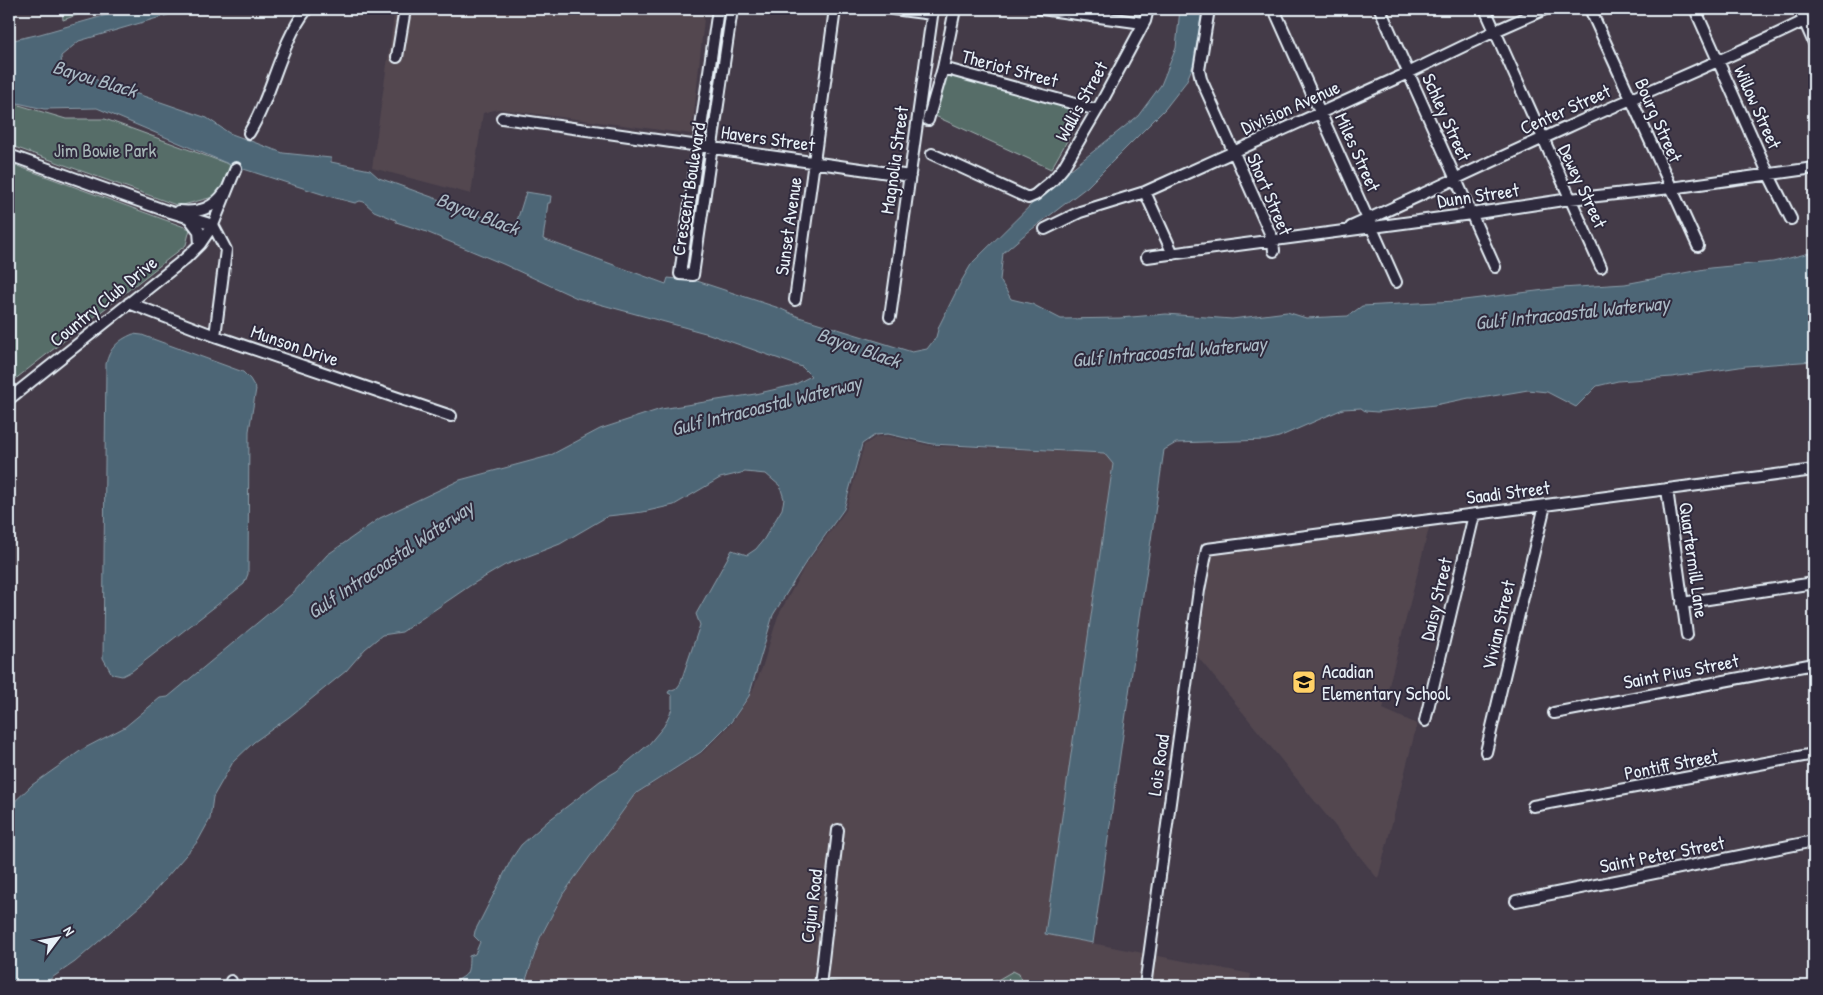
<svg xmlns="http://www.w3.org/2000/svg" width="1823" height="995" viewBox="0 0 1823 995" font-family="'Patrick Hand',sans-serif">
  <rect width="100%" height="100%" fill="#443b48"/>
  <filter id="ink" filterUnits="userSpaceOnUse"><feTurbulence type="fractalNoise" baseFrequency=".02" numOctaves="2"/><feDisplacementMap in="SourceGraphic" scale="10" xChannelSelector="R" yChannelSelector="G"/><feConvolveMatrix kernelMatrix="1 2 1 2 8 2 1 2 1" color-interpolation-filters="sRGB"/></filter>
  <g filter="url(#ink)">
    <path fill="#524750" d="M395 9H705L692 134 498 109 483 113 471 194 372 168Z
      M888 436 932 446 1104 453 1113 464 1045 934 1251 974 1249 986H525L541 938 564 894 635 795 702 753 732 723 750 696 762 668 778 616 805 566 846 510 864 445 876 437Z
      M1430 524 1383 709 1417 724 1378 879 1197 656 1212 554Z"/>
    <path fill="#576d68" stroke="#a0afb0" d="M62 9H93L63 20Z
      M947 72 1084 111 1051 169 935 116Z
      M9 102 66 119H105L231 165 217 196 179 206 9 145Z
      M9 163 190 229 186 245 9 384Z
      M1013 971 1019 974 1023 986H923L994 982Z
      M822 980 859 986H821Z"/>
    <path fill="#4d6676" stroke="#8b9eaa" d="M128 9H188L79 41 61 56 62 68 207 118 229 133 283 153 331 158V162L370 170 379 178 465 209 472 208 474 211 479 214V216L485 217 489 215 510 224H516L526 192 551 196 550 203H548L543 239 666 284 668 278 697 281 779 308 799 317 912 352 927 349 936 337 939 326 962 280 972 263 1051 185 1138 116 1161 85 1176 48 1180 9H1202L1195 61 1186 82 1165 109 1087 187 1023 236 1003 253 1000 280 1011 299 1032 304 1061 319 1120 318 1166 314 1232 319 1287 312 1306 318 1348 316 1362 306 1456 301 1561 288 1625 284 1710 268 1773 262 1814 252V361L1746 366 1672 377 1618 381 1597 386 1576 407 1547 392 1528 390 1481 398H1469L1435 405 1377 412 1365 411 1361 408 1343 409 1279 437 1266 440 1176 443 1164 450 1093 943 1045 934 1113 464 1104 453 932 444 888 434 875 435 862 444 844 509 804 565 773 615 749 696 731 722 701 752 635 794 563 894 540 938 524 986H450C465 973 469 980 469 956L475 954 480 942 474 936 475 931 512 858 521 845 548 821 600 781 617 771 649 744 664 726 672 709V695L668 693 669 691 677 688 680 684 700 625 696 614 732 550 747 555 756 549 764 539 782 509 784 499 780 486 766 474 745 472 720 478 674 505 643 512 608 516 560 544 505 565 471 585 402 632 382 635 365 649 346 671 289 717 254 742 233 762 213 797 210 819 198 841 147 900 75 962 40 986H9V807L32 785 83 749 125 727 160 698 168 697 292 594 327 555 380 518 460 480 549 456 600 429 661 409 755 394 794 385 811 376 802 367 709 334 577 298 503 264 424 231 396 222V220L374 211 364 202 360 201 355 203 328 196 231 165 97 108 44 109 9 101V41L40 34Z
      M133 334 142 335 243 372 250 379 256 389 249 431 248 574 244 584 132 671 122 676 112 674 103 658 106 364C109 349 118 340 133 334Z"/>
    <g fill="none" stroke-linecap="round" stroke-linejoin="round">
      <g stroke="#e8f1f8" stroke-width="14">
        <path id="minor" d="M718 9 680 274 693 275 732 9
          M893 9 932 14
          M1041 9 1143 23
          M1209 9 1199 70 1201 79 1273 240 1274 251
          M1274 9 1396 282
          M1380 9 1495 267
          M1485 9 1601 267
          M1590 9 1698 246
          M1695 9 1769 175 1791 219
          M1799 9 1814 43
          M397 57 405 9
          M943 68 1097 110
          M502 118 910 176
          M928 120 943 68 955 9
          M249 133C273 94 279 45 307 9
          M932 154 1028 198 1035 195 1053 180 1063 168 1100 105 1145 21 1148 9
          M9 155 164 210 213 225 200 244 186 258 9 399
          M1145 192 1173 254
          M179 211C199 213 213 209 225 192
          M190 219 199 231 200 244
          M1351 227C1424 194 1496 159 1568 127 1647 91 1727 59 1804 21
          M1045 229 1080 212 1145 192 1408 73 1495 31 1545 9
          M1147 257 1471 214 1570 199 1671 188 1814 168
          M795 300 835 9
          M129 303 215 336 451 416
          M890 317 933 9
          M215 336 226 250 213 225 236 168
          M1667 489 1687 635
          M1682 603 1814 583
          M1554 713 1814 664
          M1425 721 1474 515
          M1486 752 1545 505
          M1533 806 1814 754
          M1516 901 1814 841
          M231 981V986
          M820 986 838 830
          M1145 986 1199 590 1207 549 1814 470"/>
      </g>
      <use href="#minor" stroke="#2f2a3d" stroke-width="10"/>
    </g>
  </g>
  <defs>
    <g id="school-square" transform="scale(1.25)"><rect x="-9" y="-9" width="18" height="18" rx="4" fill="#ffd166" stroke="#2f2a3d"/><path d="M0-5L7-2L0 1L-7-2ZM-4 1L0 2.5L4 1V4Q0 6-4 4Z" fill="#111"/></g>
  </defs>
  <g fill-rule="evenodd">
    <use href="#school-square" x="1304" y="682"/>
  </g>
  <g text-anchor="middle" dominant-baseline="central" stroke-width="4" stroke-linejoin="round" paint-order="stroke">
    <g font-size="19" fill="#e8f1f8" stroke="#2f2a3d">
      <text transform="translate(1010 68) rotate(15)">Theriot Street</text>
      <text transform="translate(1081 101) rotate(-61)">Wallis Street</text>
      <text transform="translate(1290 107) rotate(-24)">Division Avenue</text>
      <text transform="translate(1758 107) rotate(66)">Willow Street</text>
      <text transform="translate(1565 109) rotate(-24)">Center Street</text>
      <text transform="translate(1447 117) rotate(66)">Schley Street</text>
      <text transform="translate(1659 120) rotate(66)">Bourg Street</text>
      <text transform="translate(768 138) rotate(8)">Havers Street</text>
      <text transform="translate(1358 152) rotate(66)">Miles Street</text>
      <text transform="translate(894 160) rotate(-82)">Magnolia Street</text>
      <text transform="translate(1583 186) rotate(65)">Dewey Street</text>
      <text transform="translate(688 189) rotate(-81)">Crescent Boulevard</text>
      <text transform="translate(1270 194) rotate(67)">Short Street</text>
      <text transform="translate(1478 195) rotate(-8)">Dunn Street</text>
      <text transform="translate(788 226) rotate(-82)">Sunset Avenue</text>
      <text transform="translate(103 301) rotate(-39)">Country Club Drive</text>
      <text transform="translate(295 345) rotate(19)">Munson Drive</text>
      <text transform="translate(1508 492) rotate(-7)">Saadi Street</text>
      <text transform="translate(1694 560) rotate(82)">Quartermill Lane</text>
      <text transform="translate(1436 599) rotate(-77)">Daisy Street</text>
      <text transform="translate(1498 625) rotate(-77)">Vivian Street</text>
      <text transform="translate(1681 671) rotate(-11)">Saint Pius Street</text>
      <text transform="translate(1671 764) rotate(-11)">Pontiff Street</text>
      <text transform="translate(1158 765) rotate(-82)">Lois Road</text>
      <text transform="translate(1662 854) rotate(-11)">Saint Peter Street</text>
      <text transform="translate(811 906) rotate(-83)">Cajun Road</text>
    </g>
    <g font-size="19" fill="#a7b6b7" stroke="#2f2a3d">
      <text x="105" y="150">Jim Bowie Park</text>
    </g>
    <g font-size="19" fill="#e8f1f8" stroke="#2f2a3d" text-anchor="start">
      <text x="1322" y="671">Acadian<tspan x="1322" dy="22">Elementary School</tspan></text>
    </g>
    <g font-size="20" font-style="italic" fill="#aab9c4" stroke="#2f2a3d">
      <text transform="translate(95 78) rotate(17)">Bayou Black</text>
      <text transform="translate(478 213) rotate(21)">Bayou Black</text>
      <text transform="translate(1572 312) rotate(-6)">Gulf Intracoastal Waterway</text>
      <text transform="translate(859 347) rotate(19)">Bayou Black</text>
      <text transform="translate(1169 351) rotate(-5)">Gulf Intracoastal Waterway</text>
      <text transform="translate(766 405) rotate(-14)">Gulf Intracoastal Waterway</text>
      <text transform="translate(390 559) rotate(-34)">Gulf Intracoastal Waterway</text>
    </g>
  </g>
  <rect width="1823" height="995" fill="none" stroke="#2f2a3d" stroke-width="30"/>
  <rect x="15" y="15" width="1793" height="965" fill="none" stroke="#e8f1f8" stroke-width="2" filter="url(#ink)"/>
  <g transform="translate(58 938) rotate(58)" stroke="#2f2a3d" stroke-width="4" paint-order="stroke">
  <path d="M0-4L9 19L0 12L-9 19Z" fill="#e8f1f8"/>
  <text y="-8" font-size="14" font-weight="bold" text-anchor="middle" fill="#e8f1f8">N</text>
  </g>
</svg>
